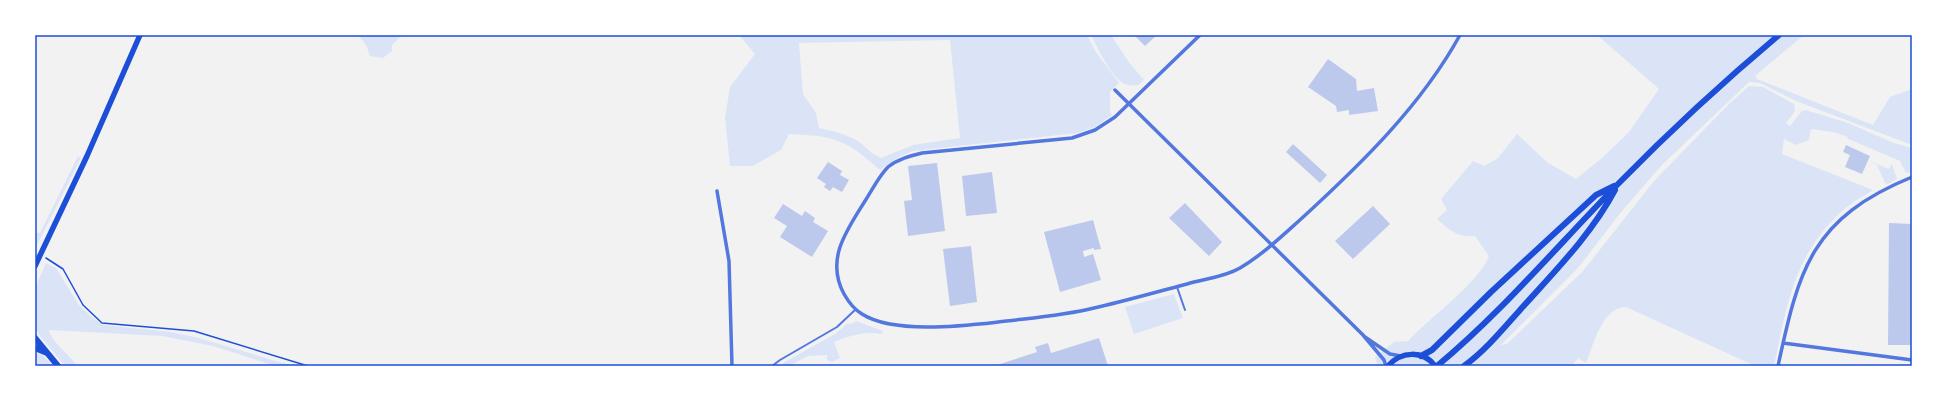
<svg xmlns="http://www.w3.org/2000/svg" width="1947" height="401" viewBox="0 0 1947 401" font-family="'Fira Sans Condensed',sans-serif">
  <rect width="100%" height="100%" fill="#f2f2f2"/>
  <path fill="#dbe4f7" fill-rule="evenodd" d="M358 35H402L392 45V51L383 58 370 56 366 45Z
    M739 35H1087L1096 52 1119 83 1110 92V112L1112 115 1095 127 1078 133 913 151 899 157 880 170C845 139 835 136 789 134L781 150 753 166H730L725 118 730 87 755 54ZM950 40 960 138 913 145 881 158C871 154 866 147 858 141 846 134 832 131 819 128L816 113 803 94 799 43Z
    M1091 35H1111L1128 61 1144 80 1138 85C1134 85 1129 86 1125 84 1112 79 1097 47 1091 35Z
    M1597 35H1804L1755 76 1757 79 1873 125 1890 97 1912 89V145L1796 101 1760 83 1749 82 1662 165 1622 211 1578 268 1501 345 1507 344 1583 271 1654 181 1729 104 1749 86 1763 87 1794 104 1795 111 1786 123 1790 126 1802 111 1806 110 1848 123 1894 143 1912 148V172L1906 173 1900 161 1846 138 1848 137 1833 132 1811 129 1809 140 1796 145 1784 139 1782 154 1873 190C1869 193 1864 195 1860 198 1850 204 1841 211 1834 219 1792 262 1786 310 1774 366H1755L1626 307C1602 307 1594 344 1586 363L1578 358 1572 366H1378L1375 357 1394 342 1408 341C1430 317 1478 284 1489 256L1475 236C1458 238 1449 230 1437 219L1447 210 1441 199 1473 161 1484 166 1497 159 1517 134 1548 163 1576 179 1602 158 1629 132 1659 89Z
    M78 156 81 158 35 249V232L40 233Z
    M1869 161 1889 169 1892 164 1897 179 1888 184 1885 183 1877 165Z
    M46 263 56 268 79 305 93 318 104 325 171 332 199 338 293 366H275L213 346 162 336 49 330C49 339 70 355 77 366H65L40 336 35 327V288Z
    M1174 294 1183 318 1134 334 1125 307Z
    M856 321 883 331 882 334C864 331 852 335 834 342L840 358 832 362 827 360V355L808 356 789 366H782L783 363 835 334 847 324H851Z
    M35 352 41 354 54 366H35Z"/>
  <path fill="#bdc9ec" d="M1134 35H1157L1145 46Z
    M1328 59 1356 79 1357 91 1374 88 1378 111 1349 115V110L1337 112 1336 106 1308 87Z
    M1293 144 1327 175 1320 183 1286 152Z
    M1846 145 1870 156 1862 174 1845 167 1850 155 1843 152Z
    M828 162 842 171 840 175 849 180 842 192 833 187 830 191 824 187 826 184 817 178Z
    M937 163 945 231 908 236 904 201 912 200 908 166Z
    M992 172 997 213 966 216 962 176Z
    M1185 203 1222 242 1209 256 1169 218Z
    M783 204 802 216 805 211 815 218 813 222 828 231 812 257 780 237 787 226 774 218Z
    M1373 206 1390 224 1353 259 1335 241Z
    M1093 220 1101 249 1094 250V248L1083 251 1084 257 1093 254 1101 280 1060 292 1044 232Z
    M1889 223 1912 224V345H1888Z
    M971 246 977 302 950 306 943 249Z
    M1099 338 1108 366H994L1037 352 1035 347 1048 343 1051 353Z"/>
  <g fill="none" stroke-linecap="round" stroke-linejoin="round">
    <path stroke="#1d4ed8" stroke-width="1.5" d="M46 258 63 269 83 305 102 323 194 331 308 366"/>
    <path stroke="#5277de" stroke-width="2" d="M1177 287 1185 310
      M772 366 780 360 837 327 856 309"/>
    <path stroke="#5277de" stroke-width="3.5" d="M1200 35 1115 117 1095 130 1072 138 922 153C910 156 898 159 888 167 879 176 872 190 865 201 847 230 825 259 844 294 848 301 855 310 862 314 893 334 962 326 998 322 1030 318 1062 316 1094 308 1125 301 1156 292 1187 284 1204 279 1225 277 1240 268 1262 255 1282 236 1301 219 1360 165 1421 106 1460 35
      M1115 90 1363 335 1384 360 1386 366
      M717 191 729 261 732 366
      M1365 337 1390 354 1401 356
      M1783 343 1912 360
      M1778 366C1799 268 1812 218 1912 177"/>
    <path stroke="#1d4ed8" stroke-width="5.5" d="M35 266 87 156 140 35
      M1388 366C1401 351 1423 350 1435 366"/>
    <path stroke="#1d4ed8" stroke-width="6" d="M35 338 58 366
      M35 348 47 353
      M1421 356 1432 350 1491 292 1596 195 1614 186
      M1437 366C1503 311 1558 245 1619 183 1670 131 1723 82 1779 35
      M1464 366C1485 351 1503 329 1520 310 1554 272 1591 235 1615 190"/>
  </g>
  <rect width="1947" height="401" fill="none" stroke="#ffffff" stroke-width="72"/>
  <rect x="36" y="36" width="1875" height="329" fill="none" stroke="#1d4ed8" stroke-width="1.5"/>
</svg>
